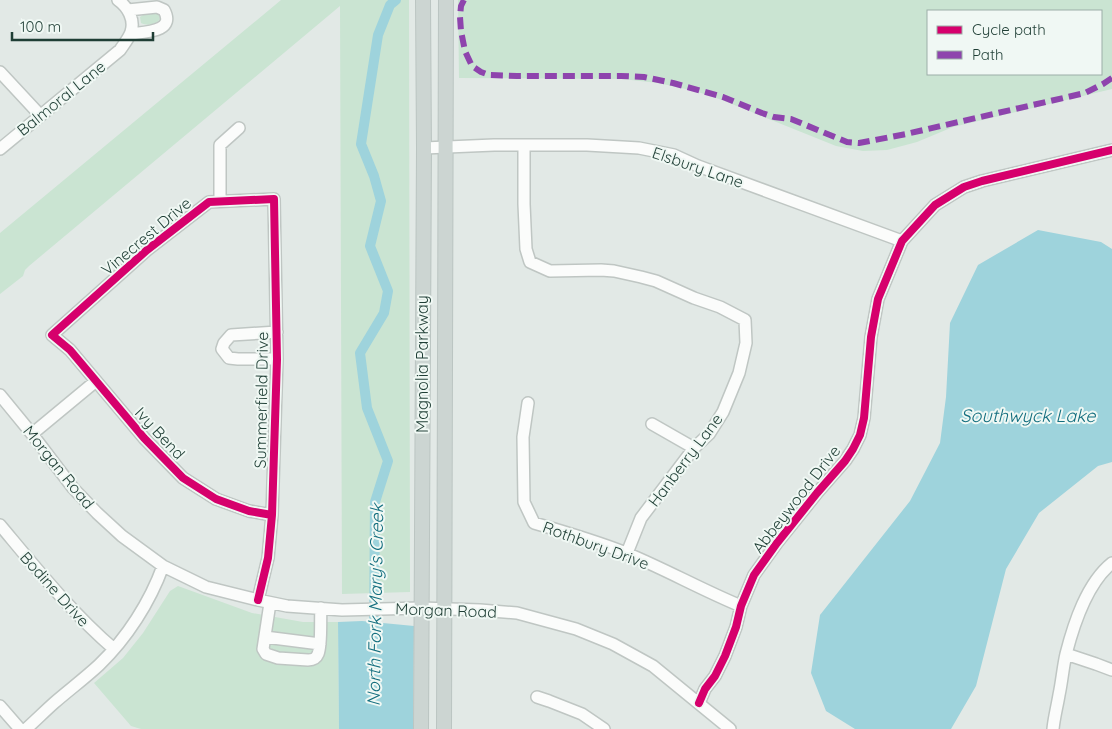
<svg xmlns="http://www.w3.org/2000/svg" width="1112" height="729" viewBox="0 0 1112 729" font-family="Quicksand,sans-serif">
  <rect width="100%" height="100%" fill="#e2e9e6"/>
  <path fill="#cae4d2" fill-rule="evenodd" d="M281 0H409L410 592 342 594 340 6 29 266 25 270 23 276 0 294V233Z
    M458 0H1112V89L953 127 917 142 887 150 863 151 836 146 722 100 695 91 658 83 622 79 459 78ZM928 11H1101V74H928Z
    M146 13H156L159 15 160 19C156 25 147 26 141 23L140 17Z
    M178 586 252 613 303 622H338L339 729H141L131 726 94 683 123 658 143 633 170 591Z"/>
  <path fill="#9ed3dc" d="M1038 230 1101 242 1112 249V462L1098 466 1039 513 1006 569 976 686 951 729H855L826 711 811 673 820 615 910 501 940 443 946 397 950 323 978 265Z
    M362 621 414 626 413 729H339L338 622Z"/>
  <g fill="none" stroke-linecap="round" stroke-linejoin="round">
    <path stroke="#9ed3dc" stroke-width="10" d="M374 636 375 502 388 461 367 408 360 353 384 313 388 291 370 246 381 201 374 176 361 144 378 35 390 5 396 0"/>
    <g stroke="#bfc6c3" stroke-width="14">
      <path id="minor" d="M128 10 157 7 164 10C176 32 145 32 131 34
        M0 72 40 115
        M524 145V204L526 249 530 262 550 271 601 270 614 271 641 277 656 281 694 298 720 307 745 320 746 343 739 373 723 412 709 434 694 448 641 518 627 553
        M424 148 494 145H587L622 147 639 148 674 155 698 166 902 241
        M0 149 120 50C124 44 129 38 131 32 135 20 128 7 118 0
        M220 201V145L239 128
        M277 332 231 335 224 343 222 349 229 358 238 359H277
        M0 395 32 434 73 488 97 513 122 536 163 566 206 587 258 600 287 606 342 610 421 608 480 610 517 613 576 629 613 644 653 666 730 729
        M528 403 523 437 524 502 534 523C565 532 596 541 626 553 665 569 702 590 741 606
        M652 424 694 448
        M32 434 96 381
        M0 525C36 568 71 612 114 649
        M258 600 268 558 272 515 277 359 274 199 209 202 147 250 52 335 70 350 144 438 183 478 216 499 249 511 272 515
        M270 603 263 649 266 654 278 658 308 660C313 660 316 659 318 654 322 645 320 619 321 608
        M265 637 320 644
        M1066 654 1096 664 1112 670
        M537 697 549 701 582 714 604 729
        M699 703 705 689 715 676 725 656 736 627 741 606 754 575 777 543 817 493 845 461 853 449 860 435 864 418 871 337 878 299 902 241 935 205 964 187 982 181 1112 150
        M0 706 20 729
        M26 729C36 720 45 711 54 703 69 690 85 678 99 665 127 638 150 602 163 566
        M1053 729C1054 718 1057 707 1059 695 1062 681 1063 667 1066 654 1074 623 1087 583 1112 563"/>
    </g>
    <g stroke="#bbc5c2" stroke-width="16">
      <path id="major" d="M421 729 424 148 423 0
        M444 729 446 0"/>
    </g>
    <use href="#minor" stroke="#fbfcfb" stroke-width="11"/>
    <use href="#major" stroke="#ccd5d2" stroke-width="14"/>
    <path stroke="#8e44ad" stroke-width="6" stroke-dasharray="12 6" stroke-linecap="butt" d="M464 0 461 6 460 17 461 31 465 51 472 66 481 72 489 75 517 76H621L644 77 673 83 723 97 762 113 774 117 791 119 847 142 859 143 906 134 1085 93 1103 84 1112 78"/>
    <g stroke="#f0f8f4" stroke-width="11">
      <path id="cycleway" d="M258 600 268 558 272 515 277 359 274 199 209 202 147 250 52 335 70 350 144 438 183 478 216 499 249 511 272 515
        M699 703 705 689 715 676 725 656 736 627 741 606 754 575 777 543 817 493 845 461 853 449 860 435 864 418 871 337 878 299 902 241 935 205 964 187 982 181 1112 150"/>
    </g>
    <use href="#cycleway" stroke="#d6006c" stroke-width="8"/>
  </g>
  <g text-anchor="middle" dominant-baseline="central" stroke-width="4" stroke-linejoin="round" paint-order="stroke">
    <g font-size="16" fill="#1f3e35" stroke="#f0f8f4">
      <text transform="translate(61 98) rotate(-39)">Balmoral Lane</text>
      <text transform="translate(698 167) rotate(19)">Elsbury Lane</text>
      <text transform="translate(146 236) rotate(-40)">Vinecrest Drive</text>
      <text transform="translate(422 364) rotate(-90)">Magnolia Parkway</text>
      <text transform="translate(261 400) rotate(-89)">Summerfield Drive</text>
      <text transform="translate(160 433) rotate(47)">Ivy Bend</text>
      <text transform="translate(685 460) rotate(-53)">Hanberry Lane</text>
      <text transform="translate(59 467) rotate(51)">Morgan Road</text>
      <text transform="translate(796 499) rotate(-52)">Abbeywood Drive</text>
      <text transform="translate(596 545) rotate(20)">Rothbury Drive</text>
      <text transform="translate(55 589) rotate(48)">Bodine Drive</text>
      <text transform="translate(446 610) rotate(2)">Morgan Road</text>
    </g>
    <g font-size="18" font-style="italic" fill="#136e7f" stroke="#f0f8f4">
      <text x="1028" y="415">Southwyck Lake</text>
      <text transform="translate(375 605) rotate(-89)">North Fork Mary's Creek</text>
    </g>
  </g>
  <rect x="927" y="10" width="175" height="65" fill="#f0f8f4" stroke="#9caea8"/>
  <rect x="937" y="26" width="25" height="8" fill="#d6006c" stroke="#9caea8"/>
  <text x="972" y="35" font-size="15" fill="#1f3e35">Cycle path</text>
  <rect x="937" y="51" width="25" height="8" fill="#8e44ad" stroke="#9caea8"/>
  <text x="972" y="60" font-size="15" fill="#1f3e35">Path</text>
  <path d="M12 32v8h141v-8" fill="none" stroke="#1f3e35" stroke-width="2.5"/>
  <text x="20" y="32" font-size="15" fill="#1f3e35" stroke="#f0f8f4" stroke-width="4" paint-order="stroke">100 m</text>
</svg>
